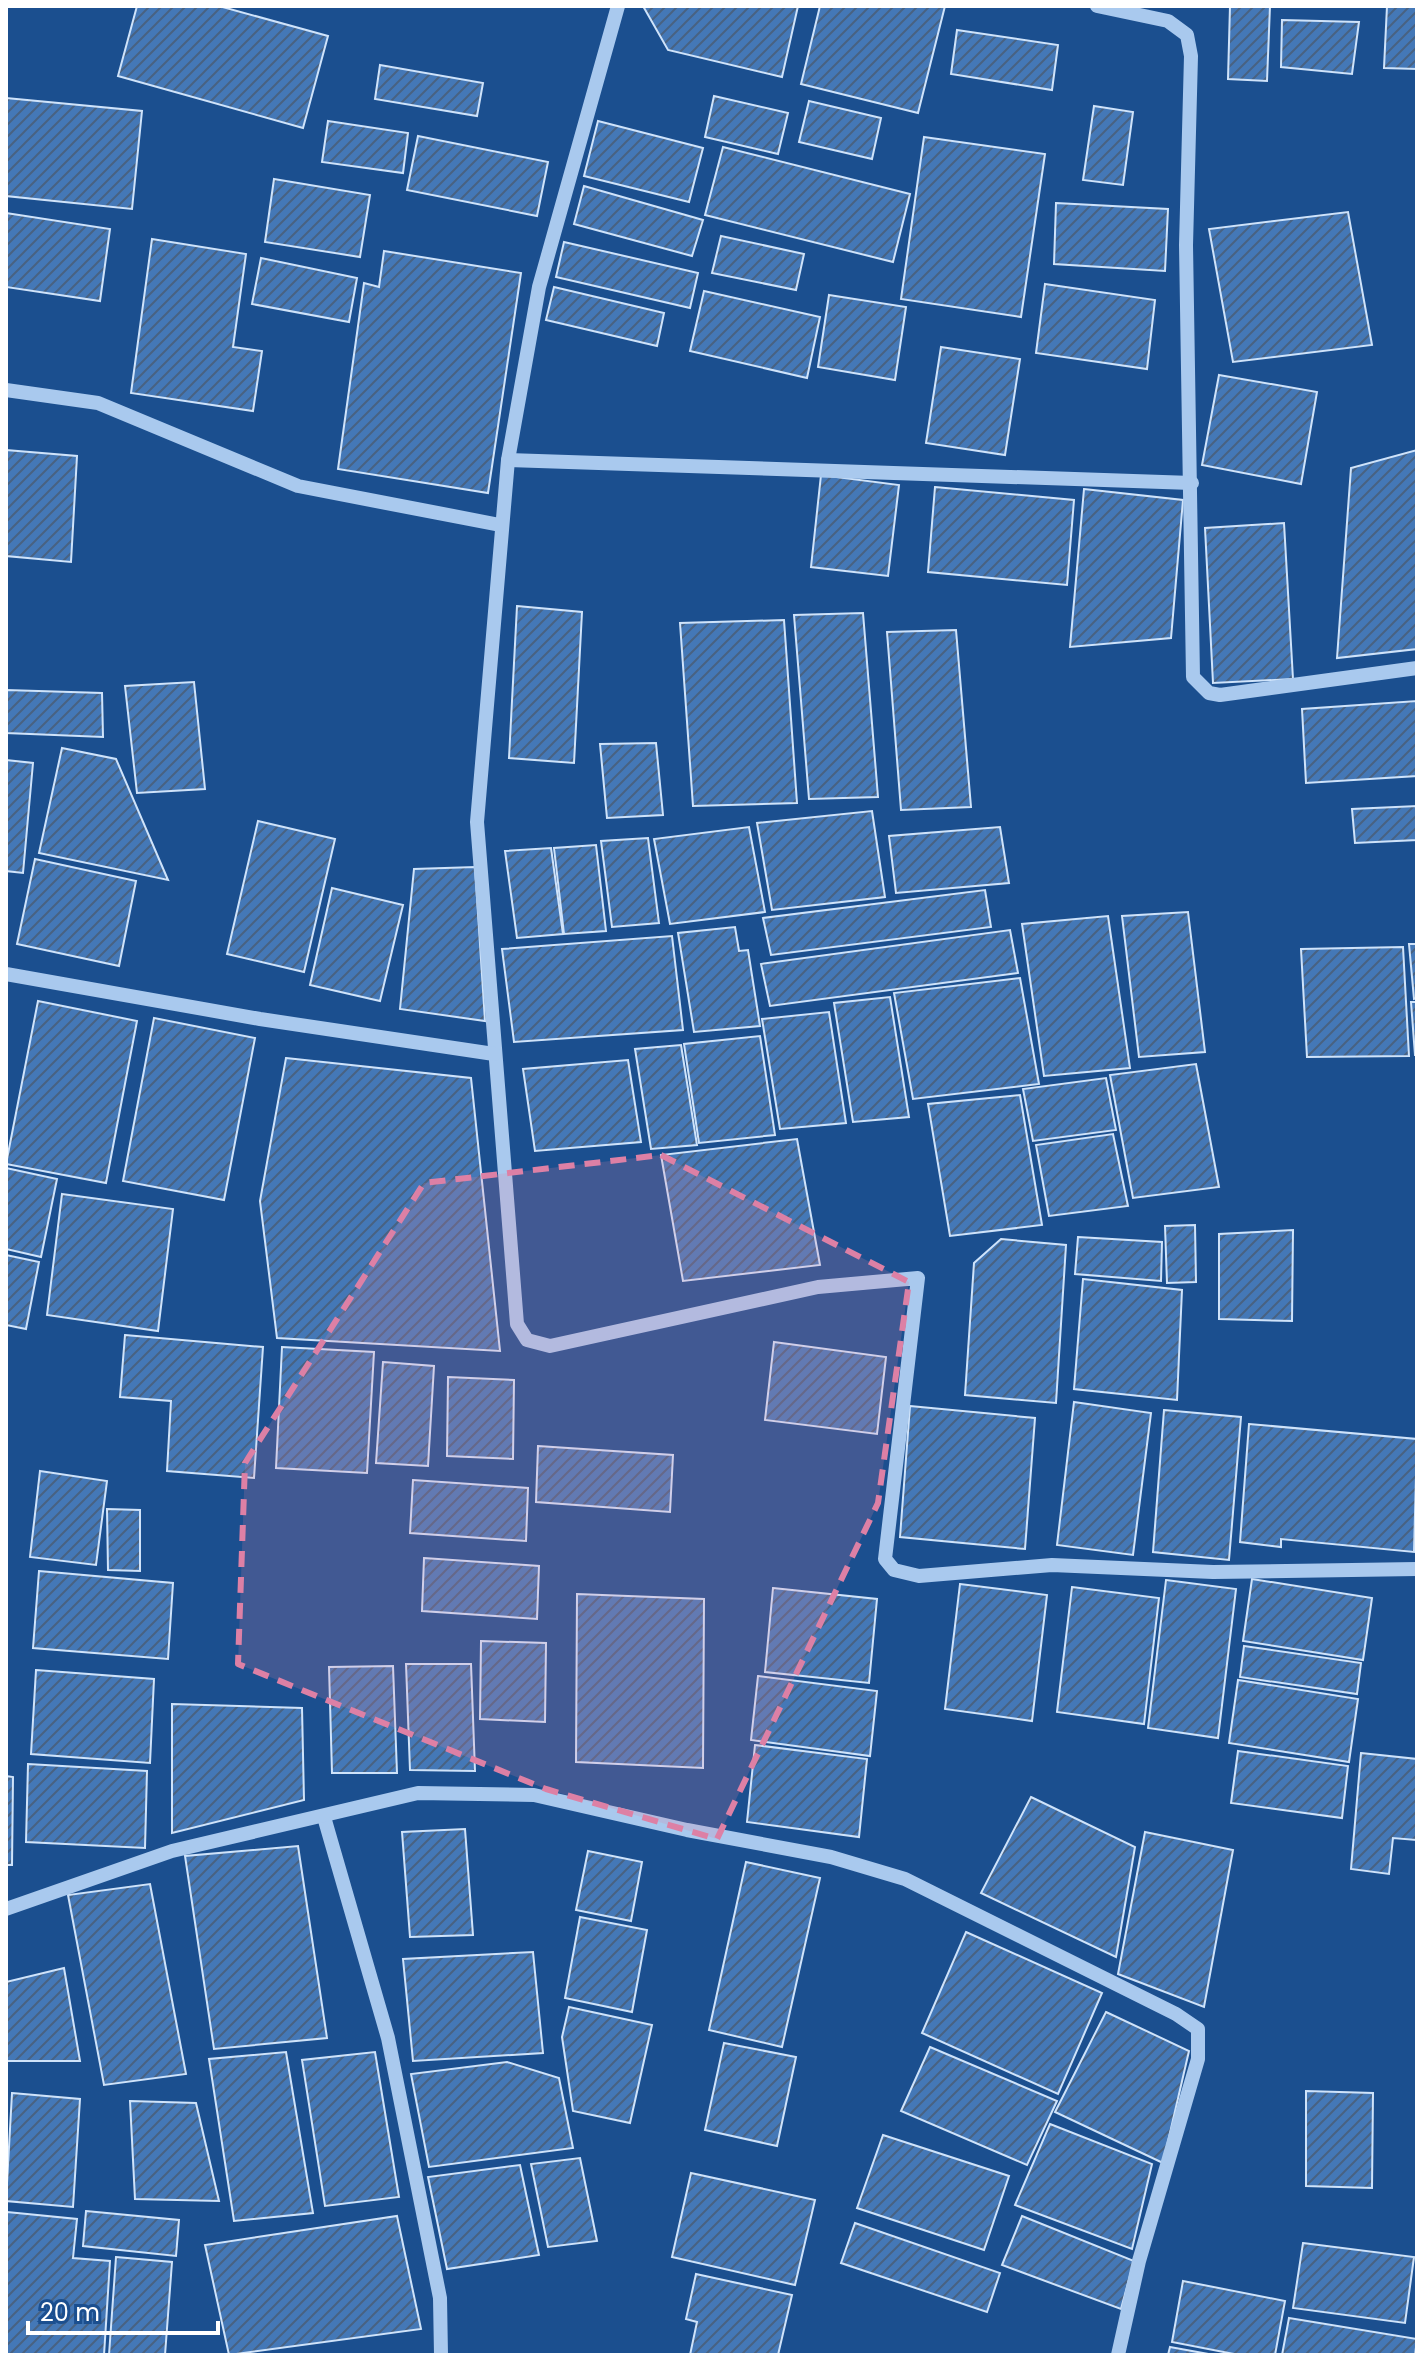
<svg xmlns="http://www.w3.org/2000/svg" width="1423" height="2361" viewBox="0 0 1423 2361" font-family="Poppins,sans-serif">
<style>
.building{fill:url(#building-hatch);stroke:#cfe3fa;stroke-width:2}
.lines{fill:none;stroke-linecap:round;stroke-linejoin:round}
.minor{stroke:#a9c9ee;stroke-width:14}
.marked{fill:#dd80a5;fill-opacity:0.2;stroke:#dd80a5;stroke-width:6;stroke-dasharray:16 10;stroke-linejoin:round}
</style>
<defs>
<pattern id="building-hatch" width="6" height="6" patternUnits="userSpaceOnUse" patternTransform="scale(2)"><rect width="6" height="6" fill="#4478b7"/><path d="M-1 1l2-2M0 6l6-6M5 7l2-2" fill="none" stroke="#486282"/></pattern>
</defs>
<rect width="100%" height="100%" fill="#1b4f8f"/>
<g class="building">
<path d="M137,6H219L328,36L303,128L118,76Z"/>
<path d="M643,6H798L782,77L668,50Z"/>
<path d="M820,6H945L918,113L801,84Z"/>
<path d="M1230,6H1270L1267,81L1228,79Z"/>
<path d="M1387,6H1417V69L1384,68Z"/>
<path d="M1282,20L1359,22L1352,74L1281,67Z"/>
<path d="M957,30L1058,45L1052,90L951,74Z"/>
<path d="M380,65L483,83L477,116L375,99Z"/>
<path d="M714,96L788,113L778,154L705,137Z"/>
<path d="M6,98L142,111L132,209L6,196Z"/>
<path d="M809,101L881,118L872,159L799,142Z"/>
<path d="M1094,106L1133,112L1123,185L1083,180Z"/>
<path d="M328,121L408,133L403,173L322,162Z"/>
<path d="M598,121L703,148L689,202L584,176Z"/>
<path d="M418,136L548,162L537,216L407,190Z"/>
<path d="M924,137L1045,154L1021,317L901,299Z"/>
<path d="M723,147L910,194L893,262L705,215Z"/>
<path d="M274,179L370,195L360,257L265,242Z"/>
<path d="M584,186L703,220L692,256L574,224Z"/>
<path d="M1056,203L1168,209L1165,271L1054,264Z"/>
<path d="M1348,212L1372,345L1233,362L1209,229Z"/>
<path d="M6,213L110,229L100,301L6,287Z"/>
<path d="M721,236L804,254L796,290L712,273Z"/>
<path d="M152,239L246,254L233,347L262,351L253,411L131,393Z"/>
<path d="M564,242L698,273L690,308L556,277Z"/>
<path d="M384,251L521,273L488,493L338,469L364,283L379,287Z"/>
<path d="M261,258L357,278L349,322L252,304Z"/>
<path d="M1045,284L1155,300L1147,369L1036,353Z"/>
<path d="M554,287L664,313L657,346L546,320Z"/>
<path d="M704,291L820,317L807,378L690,351Z"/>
<path d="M829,295L906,307L895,380L818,367Z"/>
<path d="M941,347L1020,359L1005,455L926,443Z"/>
<path d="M1219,375L1317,392L1301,484L1202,465Z"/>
<path d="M6,450L77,456L71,562L6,556Z"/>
<path d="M1417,450V649L1337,658L1351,468Z"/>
<path d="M821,475L899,485L888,576L811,567Z"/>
<path d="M935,487L1074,500L1067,585L928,572Z"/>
<path d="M1084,489L1183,500L1171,638L1070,647Z"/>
<path d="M1284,523L1293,679L1213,683L1205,528Z"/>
<path d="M517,606L582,612L574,763L509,758Z"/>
<path d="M863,613L878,797L809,799L794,615Z"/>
<path d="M784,620L797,803L693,806L680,623Z"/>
<path d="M956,630L971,807L901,810L887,632Z"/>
<path d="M194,682L205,789L137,793L125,686Z"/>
<path d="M6,690L102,693L103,737L6,733Z"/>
<path d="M1417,701V776L1306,783L1302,709Z"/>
<path d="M656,743L663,815L607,818L600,744Z"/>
<path d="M62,748L116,759L168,880L39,853Z"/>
<path d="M6,760L33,763L23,873L6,871Z"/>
<path d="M1417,806V840L1355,843L1352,809Z"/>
<path d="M872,811L885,897L772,910L757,823Z"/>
<path d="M258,821L335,839L304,972L227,954Z"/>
<path d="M749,827L765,912L670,924L654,839Z"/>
<path d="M1000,827L1009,883L896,893L889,836Z"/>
<path d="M648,838L659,923L612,927L601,841Z"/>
<path d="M596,845L606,931L564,934L554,848Z"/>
<path d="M551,848L563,934L517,938L505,851Z"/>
<path d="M35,859L136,881L119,966L17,944Z"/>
<path d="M475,867L485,1021L400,1009L414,869Z"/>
<path d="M332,888L403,905L380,1001L310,985Z"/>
<path d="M985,890L991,927L771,955L763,918Z"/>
<path d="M1188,912L1205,1052L1139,1057L1122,916Z"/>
<path d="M1108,916L1130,1068L1044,1076L1022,924Z"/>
<path d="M735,927L739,951L748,950L760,1026L694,1032L678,933Z"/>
<path d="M1010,930L1018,973L770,1006L761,964Z"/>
<path d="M672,936L683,1030L514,1042L502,949Z"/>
<path d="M1409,944H1417V998L1414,999Z"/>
<path d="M1403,947L1409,1056L1307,1057L1301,949Z"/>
<path d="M1020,978L1039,1084L913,1099L894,993Z"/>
<path d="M890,997L909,1117L853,1122L834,1003Z"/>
<path d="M38,1001L137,1021L106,1183L6,1164Z"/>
<path d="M1411,1002H1417V1055H1415Z"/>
<path d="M829,1012L846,1123L780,1129L762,1019Z"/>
<path d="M154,1018L255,1038L224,1200L123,1181Z"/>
<path d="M760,1036L775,1135L699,1143L684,1044Z"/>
<path d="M681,1045L697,1145L651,1149L635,1049Z"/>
<path d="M286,1058L471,1078L500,1351L277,1338L260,1201Z"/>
<path d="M628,1060L641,1142L535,1151L523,1069Z"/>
<path d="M1196,1064L1219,1187L1133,1198L1110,1075Z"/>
<path d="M1106,1078L1116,1130L1033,1141L1023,1089Z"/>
<path d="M1020,1095L1042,1225L950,1236L928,1104Z"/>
<path d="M1113,1134L1128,1206L1049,1216L1036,1145Z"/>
<path d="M797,1139L820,1265L683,1281L661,1155Z"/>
<path d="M6,1168L57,1179L41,1257L6,1249Z"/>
<path d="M62,1194L173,1209L158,1331L47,1315Z"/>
<path d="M1195,1225L1196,1282L1167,1283L1165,1226Z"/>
<path d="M1293,1230L1292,1321L1219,1319V1234Z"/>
<path d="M1078,1237L1162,1242L1161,1281L1075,1274Z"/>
<path d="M1001,1239L1066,1245L1056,1403L965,1395L974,1263Z"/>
<path d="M6,1255L39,1262L26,1329L6,1325Z"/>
<path d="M1083,1279L1182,1290L1177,1400L1074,1389Z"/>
<path d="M125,1335L263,1347L254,1478L167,1471L171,1401L120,1397Z"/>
<path d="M774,1342L886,1357L877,1434L765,1420Z"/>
<path d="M282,1347L374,1352L367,1473L276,1468Z"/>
<path d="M383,1362L434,1366L428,1466L376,1463Z"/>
<path d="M448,1377L514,1380L513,1459L447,1456Z"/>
<path d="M1074,1402L1151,1413L1133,1555L1057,1545Z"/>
<path d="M910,1406L1035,1418L1025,1549L900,1537Z"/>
<path d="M1164,1410L1241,1417L1229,1560L1153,1552Z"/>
<path d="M1249,1424L1417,1439L1414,1552L1281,1539V1547L1240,1542Z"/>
<path d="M538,1446L673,1455L670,1512L536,1502Z"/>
<path d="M40,1471L107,1481L96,1565L30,1557Z"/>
<path d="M413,1480L528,1488L526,1541L410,1533Z"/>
<path d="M107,1509L140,1510V1571L108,1570Z"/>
<path d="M424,1558L539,1566L537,1619L422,1611Z"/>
<path d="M39,1571L173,1583L168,1659L33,1648Z"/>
<path d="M1252,1579L1372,1598L1363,1660L1243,1641Z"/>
<path d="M1166,1580L1236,1589L1218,1738L1148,1728Z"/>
<path d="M960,1584L1047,1595L1032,1721L945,1709Z"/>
<path d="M1072,1587L1159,1598L1144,1724L1057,1712Z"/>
<path d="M773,1588L877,1599L869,1683L765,1672Z"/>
<path d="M577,1594L704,1599L703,1768L576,1762Z"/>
<path d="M481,1641L546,1643L545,1722L480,1719Z"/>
<path d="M1244,1646L1361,1663L1357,1694L1240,1677Z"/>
<path d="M406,1664H471L475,1771L410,1770Z"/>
<path d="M393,1666L397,1773H332L329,1667Z"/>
<path d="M36,1670L154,1679L150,1763L31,1754Z"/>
<path d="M758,1676L877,1691L870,1756L751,1740Z"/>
<path d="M1238,1680L1358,1699L1349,1762L1229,1743Z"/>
<path d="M172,1704L302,1708L304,1800L172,1833Z"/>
<path d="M755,1745L867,1759L859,1837L747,1822Z"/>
<path d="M1238,1751L1348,1766L1342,1818L1231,1803Z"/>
<path d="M1361,1753L1417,1759L1416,1840L1393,1838L1389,1874L1351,1869Z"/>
<path d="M28,1764L147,1771L145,1848L26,1842Z"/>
<path d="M6,1776L13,1777L12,1865H6Z"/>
<path d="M1031,1797L1135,1847L1116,1957L981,1893Z"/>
<path d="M465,1829L473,1935L410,1937L402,1832Z"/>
<path d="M1145,1832L1233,1850L1204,2007L1118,1974Z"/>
<path d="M298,1846L327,2038L214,2049L185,1856Z"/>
<path d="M588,1851L642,1862L631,1921L576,1910Z"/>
<path d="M746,1862L820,1878L782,2047L709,2030Z"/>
<path d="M150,1884L186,2074L104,2085L68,1895Z"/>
<path d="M580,1917L647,1930L632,2012L565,1998Z"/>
<path d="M966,1932L1102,1993L1058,2094L922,2033Z"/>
<path d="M533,1952L543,2053L413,2061L403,1959Z"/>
<path d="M64,1968L80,2061H6V1982Z"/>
<path d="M569,2007L652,2025L630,2123L573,2111L562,2037Z"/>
<path d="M1106,2012L1189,2051L1163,2163L1055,2112Z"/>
<path d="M724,2043L796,2057L777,2146L705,2130Z"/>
<path d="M930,2047L1057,2101L1027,2165L901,2111Z"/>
<path d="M286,2052L313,2213L234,2221L209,2059Z"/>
<path d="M375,2052L399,2197L325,2206L302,2060Z"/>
<path d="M507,2062L559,2078L573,2148L429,2167L411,2074Z"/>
<path d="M1306,2091L1373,2093L1372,2188L1306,2186Z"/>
<path d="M12,2093L80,2099L73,2207L6,2201Z"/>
<path d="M130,2101L196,2103L219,2201L135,2199Z"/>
<path d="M1050,2124L1152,2164L1132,2249L1015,2205Z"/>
<path d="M883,2135L1009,2176L984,2250L857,2208Z"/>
<path d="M580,2158L597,2241L548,2247L531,2164Z"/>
<path d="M520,2165L539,2255L447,2269L428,2177Z"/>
<path d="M691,2173L815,2200L795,2285L672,2257Z"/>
<path d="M86,2211L179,2220L176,2256L83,2246Z"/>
<path d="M7,2212L77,2219L73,2258L110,2261L104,2355H6Z"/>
<path d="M397,2216L421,2329L229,2355L205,2245Z"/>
<path d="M1022,2216L1134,2261L1121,2309L1002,2265Z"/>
<path d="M855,2223L1000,2273L987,2312L841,2263Z"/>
<path d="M1303,2243L1414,2257L1405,2323L1293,2308Z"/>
<path d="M116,2257L172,2262L165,2355H109Z"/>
<path d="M696,2274L792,2295L778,2355H690L697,2322L686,2319Z"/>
<path d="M1183,2281L1285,2301L1275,2355H1239L1172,2342Z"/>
<path d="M1289,2318L1417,2339L1415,2355H1282Z"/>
<path d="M1170,2347L1214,2355H1168Z"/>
</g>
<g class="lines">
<g class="minor">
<path d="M618,6L539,287L508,460L477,822L517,1324L527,1340L550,1346L818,1287L918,1278L885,1559L894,1570L919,1576L1052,1565L1213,1572L1417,1569"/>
<path d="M1097,6L1168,21L1187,35L1191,56L1186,245L1193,677L1209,693L1220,695L1417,668"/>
<path d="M6,390L98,403L298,486L500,525"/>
<path d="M508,460L1192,483"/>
<path d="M6,974L260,1019L494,1054"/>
<path d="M324,1817L388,2038L440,2298L441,2355"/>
<path d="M6,1909L172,1851L418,1793L534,1795L687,1830L831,1857L905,1879L1176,2014L1198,2029V2059L1139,2261L1118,2355"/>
</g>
</g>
<path class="marked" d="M661,1155L909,1282L878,1503L717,1839L546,1789L238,1664L245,1463L424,1183Z"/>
<rect width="1423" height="2361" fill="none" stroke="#ffffff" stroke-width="16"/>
<path d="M28 2321v12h190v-12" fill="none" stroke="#ffffff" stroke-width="4"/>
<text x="40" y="2321" font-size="24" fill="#ffffff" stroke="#1b4f8f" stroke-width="6" paint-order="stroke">20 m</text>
</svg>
